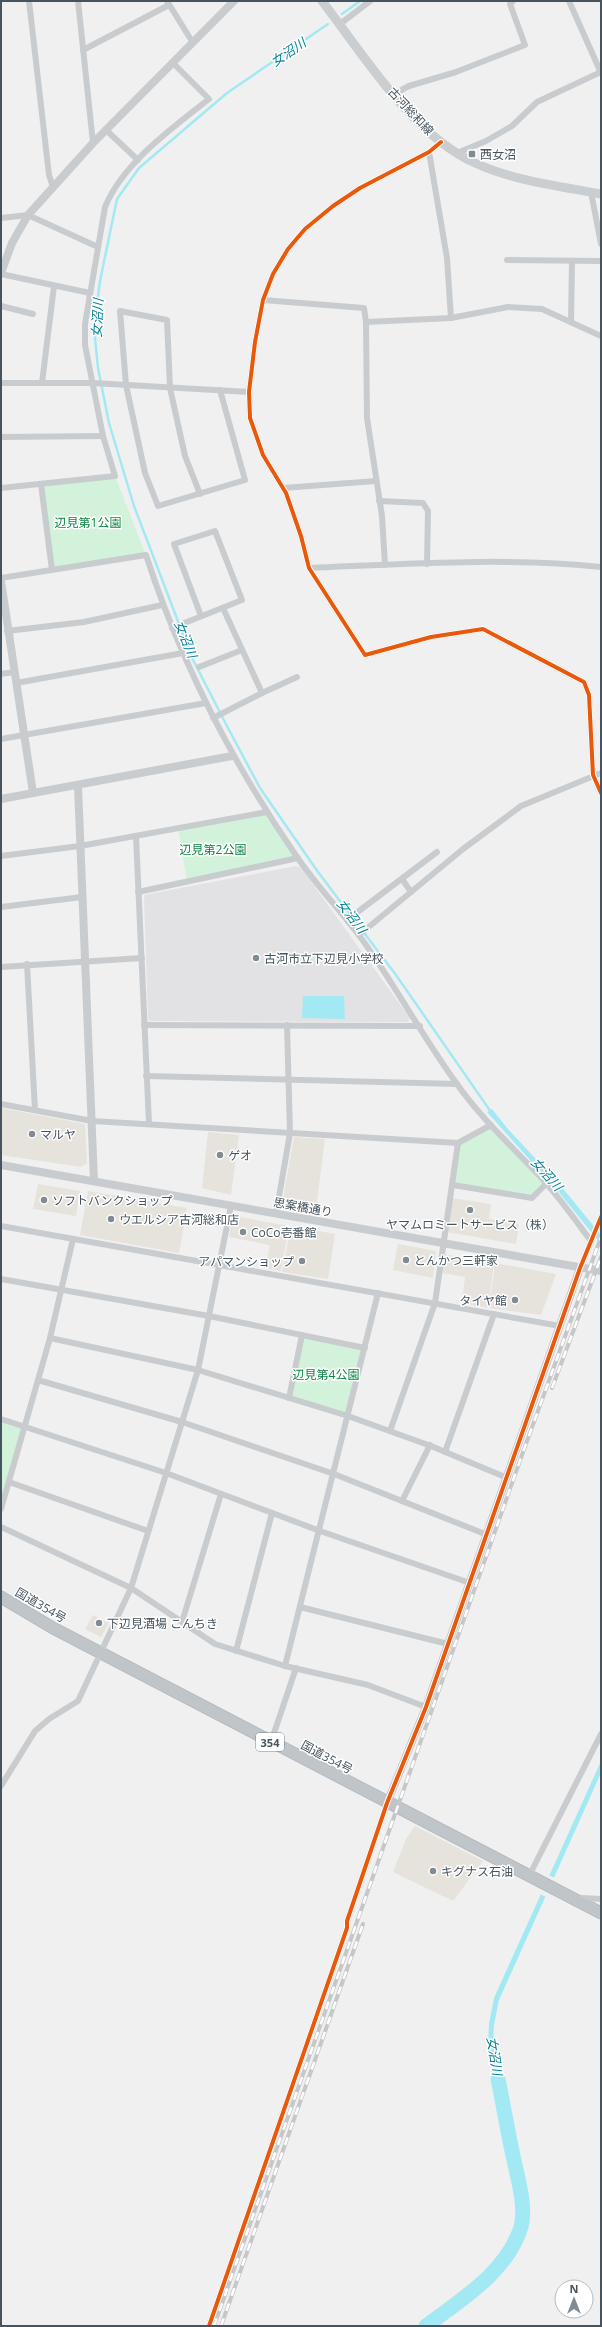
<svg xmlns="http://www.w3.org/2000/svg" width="602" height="2327" viewBox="0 0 602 2327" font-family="'Open Sans','Noto Sans JP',sans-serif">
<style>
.commercial{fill:#e6e3dd}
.education{fill:#e2e1e3}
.green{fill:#d2f2dc}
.water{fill:#a3e9f4}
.pier{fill:#f1f0f0}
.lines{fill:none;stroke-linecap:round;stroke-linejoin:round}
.stream{stroke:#a3e9f4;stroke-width:2.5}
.river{stroke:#a3e9f4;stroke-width:15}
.trunk-casing{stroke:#b4bbc1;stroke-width:13}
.minor{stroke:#c9cccf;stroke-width:6}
.tertiary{stroke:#c9cccf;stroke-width:8}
.secondary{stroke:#caced1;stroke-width:9}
.trunk{stroke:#c0c5ca;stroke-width:11}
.rail-casing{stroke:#c5c7c9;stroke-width:4}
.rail{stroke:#fff;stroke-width:2.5;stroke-dasharray:8;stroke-linecap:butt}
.cycleway-casing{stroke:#fff;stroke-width:6}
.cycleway{stroke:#e8590c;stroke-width:4}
.poi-dot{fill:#818b92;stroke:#fff;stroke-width:1.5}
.labels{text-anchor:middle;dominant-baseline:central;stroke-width:3;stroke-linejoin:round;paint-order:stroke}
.shield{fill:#fff;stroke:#7d878f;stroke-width:1}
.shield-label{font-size:11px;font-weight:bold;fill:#45545f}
.street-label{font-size:12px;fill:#45545f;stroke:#fff}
.poi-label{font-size:12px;fill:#45545f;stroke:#fff;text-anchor:start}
.park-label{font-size:12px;fill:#0c8440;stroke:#fff}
.water-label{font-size:13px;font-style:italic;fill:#038196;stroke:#fff}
</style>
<rect width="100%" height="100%" fill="#f1f0f0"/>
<g class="commercial">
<path d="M1,1108L85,1124L87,1163L81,1167L1,1155Z"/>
<path d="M208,1132L239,1135L231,1195L202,1188Z"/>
<path d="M294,1137L325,1139L316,1210L282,1204Z"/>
<path d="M38,1184L80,1191L76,1216L33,1209Z"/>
<path d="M88,1191L187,1208L179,1253L80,1235Z"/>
<path d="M452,1198L491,1204L489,1219L519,1224L516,1244L447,1232Z"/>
<path d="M239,1217L289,1226L281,1271L265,1268L270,1245L229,1237L232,1221Z"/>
<path d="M291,1226L335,1234L328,1279L282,1272Z"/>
<path d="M398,1244L436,1251L433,1278L393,1270Z"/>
<path d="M444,1254L467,1258L466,1269L468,1258L494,1263L488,1308L462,1303L465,1277L442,1273Z"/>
<path d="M495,1263L556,1274L541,1315L489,1308Z"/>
<path d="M93,1615L109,1623L101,1637L85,1629Z"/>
<path d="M415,1826L483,1861L453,1901L393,1872L406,1839Z"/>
</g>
<path class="education" d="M296,866L301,868L410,1018L408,1022L150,1021L148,1019L144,895Z"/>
<g class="green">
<path d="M115,476L146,555L52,570L41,484Z"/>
<path d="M267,812L298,858L187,882L178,828Z"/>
<path d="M491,1125L546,1184L532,1198L453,1185L458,1143Z"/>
<path d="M302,1335L365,1348L348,1416L289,1398Z"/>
<path d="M1,1419L24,1427L1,1503Z"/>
</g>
<g class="water">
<path d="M303,996H344L345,1019L302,1018Z"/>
<path d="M492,1109L508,1129L561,1186L601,1235V1244L557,1190L487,1112Z"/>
<path d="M601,1761V1773L499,2000L494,2025L493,2043L505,2098L499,2099L488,2044L489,2024L494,1998Z"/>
</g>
<path class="pier" d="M546,1874L555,1878L546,1897L538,1893Z"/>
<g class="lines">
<g class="stream">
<path d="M342,14L360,1"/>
<path d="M328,24L227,93L139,168L117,199L100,281L94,328L98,368L109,423L134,506L192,658L228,728L260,788L318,872L396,975L491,1112"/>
</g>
<path class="river" d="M426,2326C462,2299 507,2272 521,2227C527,2206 516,2172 512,2151C507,2128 503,2103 498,2079"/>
<defs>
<path id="trunk" d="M1,1597L53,1628L601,1913"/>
</defs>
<use href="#trunk" class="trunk-casing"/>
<g class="minor">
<path d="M29,1L49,175L53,187"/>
<path d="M78,1L93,143"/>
<path d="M167,1L193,43"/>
<path d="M569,1L601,73"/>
<path d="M340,24L370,1"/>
<path d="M83,50L169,5"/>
<path d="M394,94L409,86L456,72L525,45L510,4L513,1"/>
<path d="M106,130L138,160"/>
<path d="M441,142L429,152L360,188L333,206L305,229L288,249L273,274L263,300L255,342L249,392L250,418L263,455L286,493L301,536L309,568L365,655L431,637L483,629L584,682L589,695L593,775L601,793"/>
<path d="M429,152L447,258L451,318"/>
<path d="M457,153L486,141L512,126L537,102L601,72"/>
<path d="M591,192L601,244"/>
<path d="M1,218L28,215L98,247"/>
<path d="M507,260L601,261"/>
<path d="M1,274L90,293"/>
<path d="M263,300L364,308L366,322L367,418L382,516L385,565"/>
<path d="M1,306L33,314"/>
<path d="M366,322L451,318L508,307L542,309L601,336"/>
<path d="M571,322L572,261"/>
<path d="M1,383H93L249,392"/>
<path d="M42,383L54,286"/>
<path d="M1,437L103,436"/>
<path d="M41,484L52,570"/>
<path d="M1,488L115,476L103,436L85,345V324L105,207C123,163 172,128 209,99L173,63"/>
<path d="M283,488L376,481"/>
<path d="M200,494L185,456L170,388L167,320L120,311L126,385L145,473L158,506L245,480L220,390"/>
<path d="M379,501L423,503L428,511L427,564"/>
<path d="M309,568C406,564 505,557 601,567"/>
<path d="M1,578L146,555C181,663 233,764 297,857C318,888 345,915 366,945C398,990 424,1039 457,1084C482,1120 516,1150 545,1182C562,1201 576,1221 591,1241"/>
<path d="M223,608L262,693L297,677"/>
<path d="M172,628C195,619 219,609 242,600L215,531L174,544L201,616"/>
<path d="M7,631L84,622L162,605"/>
<path d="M199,667L242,650"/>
<path d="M1,674L14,672"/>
<path d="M16,683L183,653"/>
<path d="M213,718L262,693"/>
<path d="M1,739L206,703"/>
<path d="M136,836L149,1124"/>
<path d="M1,856L80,846L267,812"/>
<path d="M402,879L411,892"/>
<path d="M138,892L298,858"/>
<path d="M1,907L82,897"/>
<path d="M347,920L437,852"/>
<path d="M359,935L463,849L521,806L601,773"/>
<path d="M27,964L35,1110"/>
<path d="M1,967L142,958"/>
<path d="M144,1025L420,1026"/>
<path d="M146,1076L457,1084"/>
<path d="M1,1104L92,1121L458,1143L491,1125"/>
<path d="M453,1185L532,1198L546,1184"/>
<path d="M276,1214L290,1133L287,1025"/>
<path d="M1,1226L560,1326"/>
<path d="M580,1268L601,1217"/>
<path d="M1,1279L209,1316L365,1348"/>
<path d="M50,1338L198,1370L348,1416L431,1446L505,1477"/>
<path d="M38,1380L182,1422L334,1474L485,1534"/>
<path d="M289,1398L302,1335"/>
<path d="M1,1419L166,1473L320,1531L470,1583"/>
<path d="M390,1431L435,1303L458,1143"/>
<path d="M445,1452L494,1314"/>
<path d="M9,1482L148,1531"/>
<path d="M402,1501L430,1445"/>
<path d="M1,1509L50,1338L73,1239"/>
<path d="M1,1527L131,1588L215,1644L285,1666L368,1685L426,1707"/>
<path d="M300,1607L448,1644"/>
<path d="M182,1622L221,1494"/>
<path d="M236,1651L272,1513"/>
<path d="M285,1666L378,1293"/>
<path d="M271,1742L296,1668"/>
<path d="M1,1786L35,1731L49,1719L78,1701L131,1588L198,1370L231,1206"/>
<path d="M529,1876L601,1734"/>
<path d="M578,1901L582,1898L601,1899"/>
<path d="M209,2326L347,1928V1921L387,1803"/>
</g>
<g class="tertiary">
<path d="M1,273L12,243L28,215L93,143L234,1"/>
<path d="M1,581L33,793"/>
<path d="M78,786L94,1181"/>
<path d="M1,799L232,756"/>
<path d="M1,1165L601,1271"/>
<path d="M387,1803L426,1707L580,1268"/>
</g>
<path class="secondary" d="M322,1C364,55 411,134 475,163C514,181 559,186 601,194"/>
<use href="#trunk" class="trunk"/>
<defs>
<g id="rail">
<path d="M552,1388L601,1257"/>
<path d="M214,2326L522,1455L601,1237"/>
<path d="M221,2326L363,1924"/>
</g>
</defs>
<use href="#rail" class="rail-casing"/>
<use href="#rail" class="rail"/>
<defs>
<g id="cycleway">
<path d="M441,142L429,152L360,188L333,206L305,229L288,249L273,274L263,300L255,342L249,392L250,418L263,455L286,493L301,536L309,568L365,655L431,637L483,629L584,682L589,695L593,775L601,793"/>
<path d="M209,2326L347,1928V1921L387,1803L426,1707L580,1268L601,1217"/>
</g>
</defs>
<use href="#cycleway" class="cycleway-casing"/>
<use href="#cycleway" class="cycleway"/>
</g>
<g class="poi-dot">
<rect x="468" y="150" width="8" height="8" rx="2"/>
<circle cx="256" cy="958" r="4"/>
<circle cx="32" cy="1134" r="4"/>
<circle cx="220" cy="1155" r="4"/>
<circle cx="44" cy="1200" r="4"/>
<circle cx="470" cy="1210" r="4"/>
<circle cx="111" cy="1219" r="4"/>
<circle cx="243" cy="1232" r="4"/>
<circle cx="406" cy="1260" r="4"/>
<circle cx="302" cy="1261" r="4"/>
<circle cx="515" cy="1300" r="4"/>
<circle cx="99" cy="1623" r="4"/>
<circle cx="433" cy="1871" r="4"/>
</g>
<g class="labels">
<rect class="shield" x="256" y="1733" width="28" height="18" rx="3"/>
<g class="shield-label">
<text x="270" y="1742">354</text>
</g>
<g class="street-label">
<text transform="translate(411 111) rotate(47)">古河総和線</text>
<text transform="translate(303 1207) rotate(10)">思案橋通り</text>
<text transform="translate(41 1605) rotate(30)">国道354号</text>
<text transform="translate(327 1757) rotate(28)">国道354号</text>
</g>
<g class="poi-label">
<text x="480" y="154">西女沼</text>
<text x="264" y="958">古河市立下辺見小学校</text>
<text x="40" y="1134">マルヤ</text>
<text x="228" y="1155">ゲオ</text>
<text x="52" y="1200">ソフトバンクショップ</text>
<text x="119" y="1219">ウエルシア古河総和店</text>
<text x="470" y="1224" text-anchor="middle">ヤマムロミートサービス（株）</text>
<text x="251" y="1232">CoCo壱番館</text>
<text x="414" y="1260">とんかつ三軒家</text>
<text x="294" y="1261" text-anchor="end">アパマンショップ</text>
<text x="507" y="1300" text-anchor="end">タイヤ館</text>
<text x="107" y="1623">下辺見酒場 こんちき</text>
<text x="441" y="1871">キグナス石油</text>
</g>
<g class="park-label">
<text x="88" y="522">辺見第1公園</text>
<text x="213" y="849">辺見第2公園</text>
<text x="326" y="1374">辺見第4公園</text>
</g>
<g class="water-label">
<text transform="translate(288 52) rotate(-34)">女沼川</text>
<text transform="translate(97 318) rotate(-87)">女沼川</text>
<text transform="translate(186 639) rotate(68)">女沼川</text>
<text transform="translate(352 916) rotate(53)">女沼川</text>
<text transform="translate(547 1174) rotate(48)">女沼川</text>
<text transform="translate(495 2056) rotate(81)">女沼川</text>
</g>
</g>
<rect width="602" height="2327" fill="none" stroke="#45545f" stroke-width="4"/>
<g transform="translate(574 2299)"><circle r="19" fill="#ffffff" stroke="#b5bbbf"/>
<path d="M0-3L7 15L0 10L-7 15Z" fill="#818b92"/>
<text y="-6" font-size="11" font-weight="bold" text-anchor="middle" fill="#45545f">N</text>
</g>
</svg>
